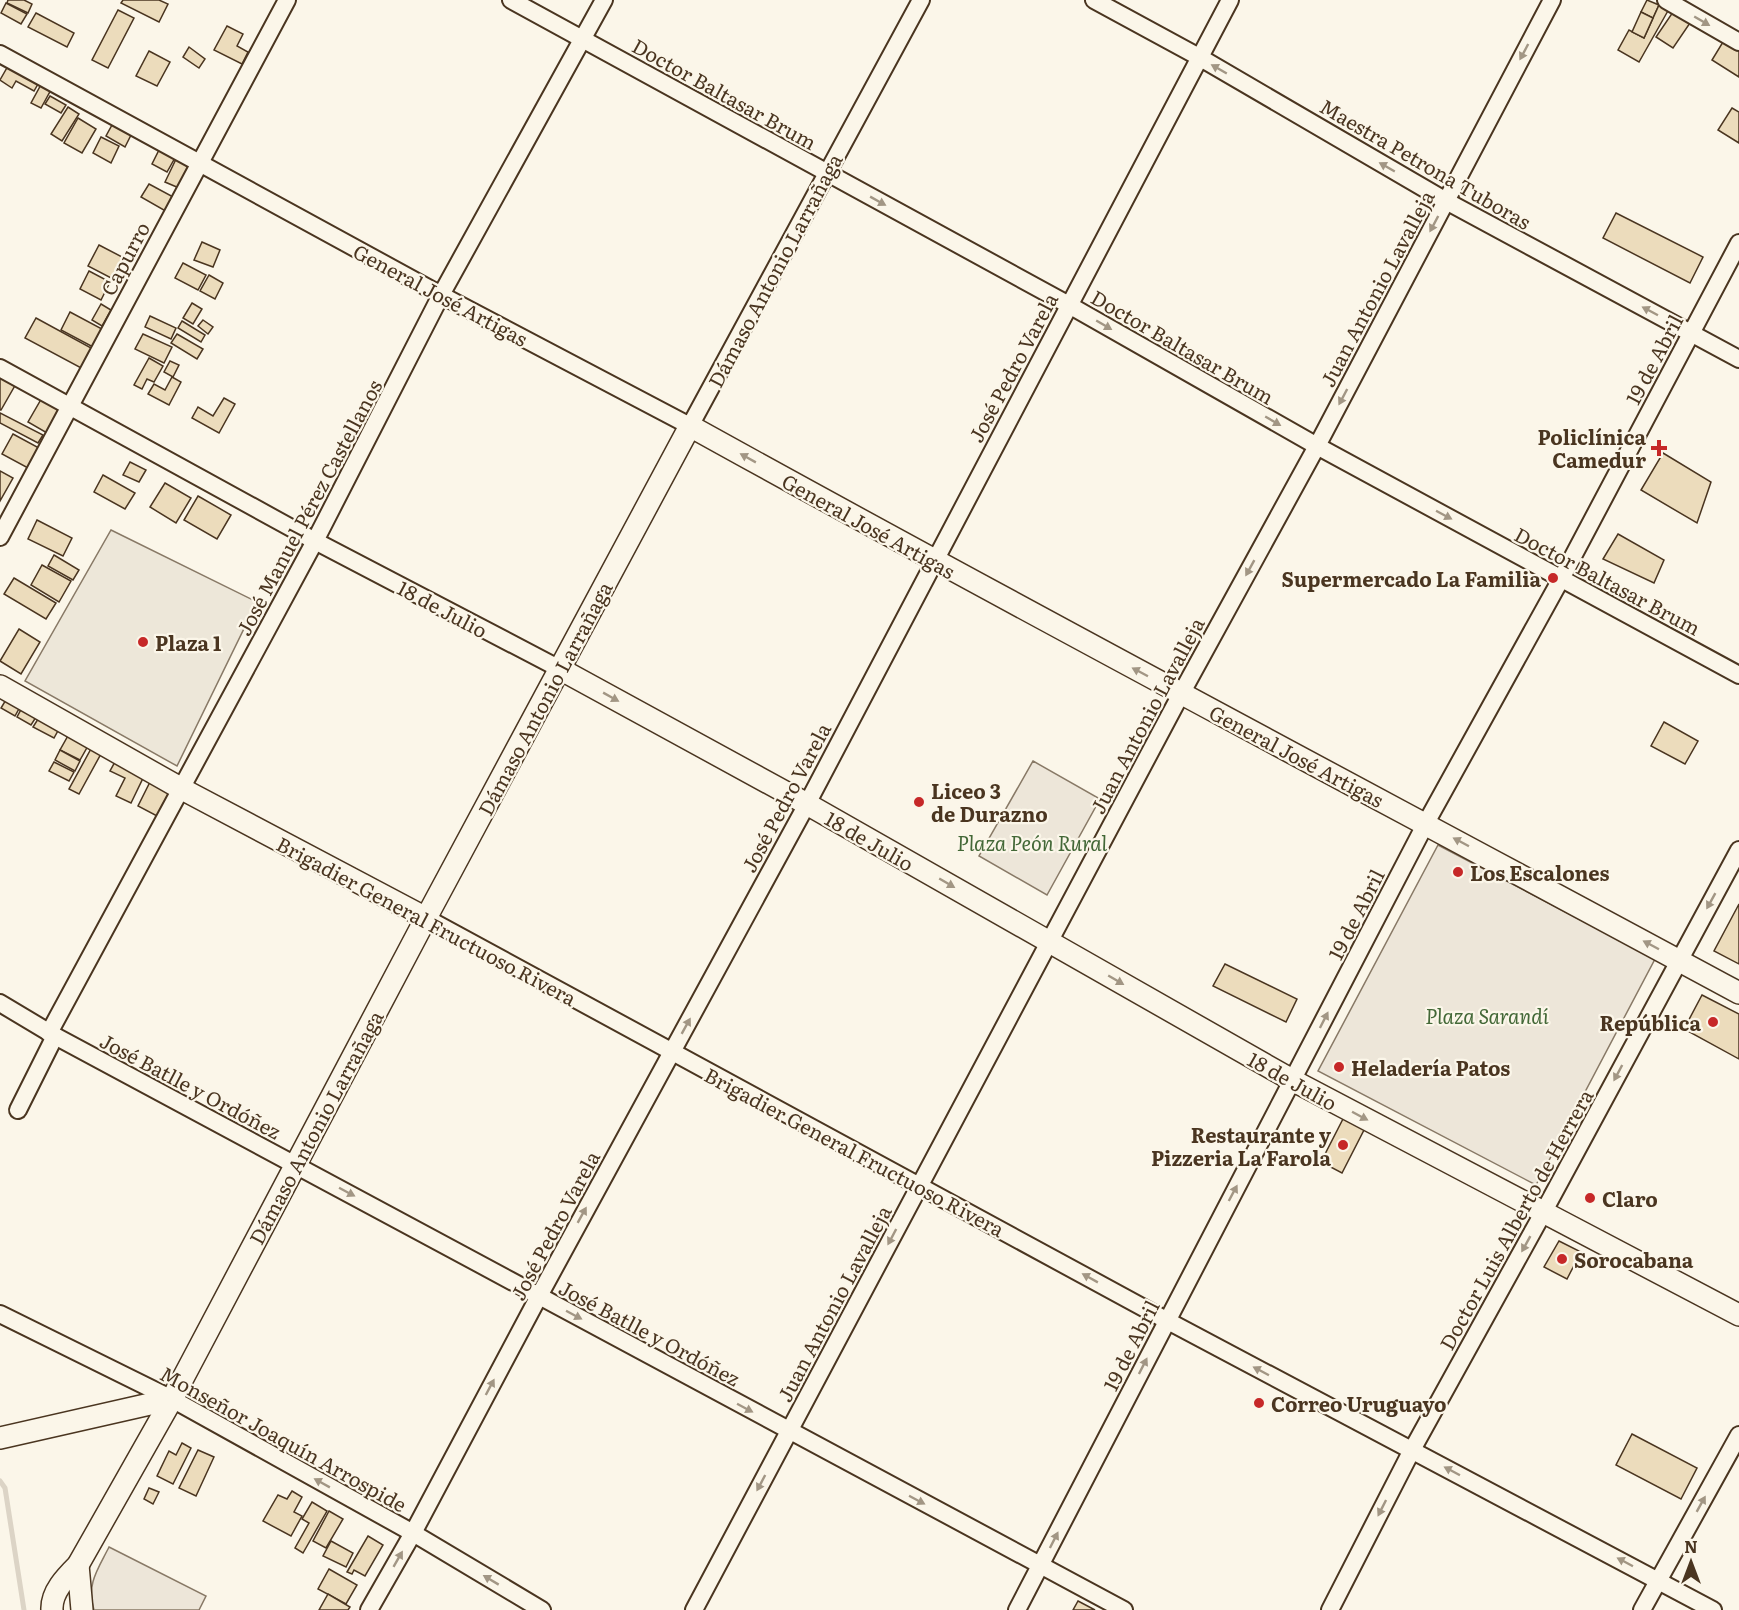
<svg xmlns="http://www.w3.org/2000/svg" width="1739" height="1610" viewBox="0 0 1739 1610" font-family="Literata,serif">
<style>
.green{fill:#ede6d9;stroke:#887966;stroke-width:1.5}
.parking{fill:#ede7d9;stroke:#887966;stroke-width:1.5}
.lines{fill:none;stroke-linecap:round;stroke-linejoin:round}
.stream{stroke:#dcd4c6;stroke-width:5}
.building{fill:#ecdcbc;stroke:#4a3520;stroke-width:1.5}
.minor-casing{stroke:#4a3520;stroke-width:20}
.tertiary-casing{stroke:#4a3520;stroke-width:24}
.minor{stroke:#fbf6e9;stroke-width:16}
.tertiary{stroke:#fbf6e9;stroke-width:21}
.oneway{fill:#a29684}
.poi-dot{fill:#c62828;stroke:#fbf6e9;stroke-width:2}
.labels{text-anchor:middle;dominant-baseline:central;stroke-width:4.5;stroke-linejoin:round;paint-order:stroke}
.street-label{font-size:20px;fill:#4a3520;stroke:#fbf6e9}
.poi-label{font-size:20px;font-weight:bold;fill:#4a3520;stroke:#fbf6e9;text-anchor:start}
.park-label{font-size:20px;font-style:italic;fill:#436837;stroke:#fbf6e9}
</style>
<rect width="100%" height="100%" fill="#fbf6e9"/>
<g class="green">
<path d="M1033,761L1100,799L1047,895L979,856Z"/>
<path d="M1438,845L1655,959L1536,1185L1318,1071Z"/>
<path d="M109,1547L206,1596L199,1610H94C86,1584 98,1569 109,1547Z"/>
</g>
<path class="parking" d="M111,530L257,602L177,766L25,681Z"/>
<g class="lines">
<path class="stream" d="M0,1481L5,1488L24,1610"/>
</g>
<g class="building">
<path d="M8,0H24L32,4L28,13L7,3Z"/>
<path d="M123,0H159L168,4L159,22L121,3Z"/>
<path d="M1647,0L1659,5L1653,18L1641,12Z"/>
<path d="M6,3L27,14L21,24L1,13Z"/>
<path d="M1659,5L1669,9L1639,62L1618,50L1629,30L1644,38Z"/>
<path d="M118,10L134,18L108,68L92,60Z"/>
<path d="M1641,12L1653,18L1644,38L1632,32Z"/>
<path d="M1673,12L1690,23L1673,48L1656,37Z"/>
<path d="M36,13L74,33L67,47L28,27Z"/>
<path d="M227,26L243,34L237,46L248,52L242,64L214,50Z"/>
<path d="M1726,37L1739,44V77L1712,60Z"/>
<path d="M189,47L205,59L199,68L183,57Z"/>
<path d="M149,51L170,62L157,86L136,76Z"/>
<path d="M8,66L38,84L34,91L16,81L12,88L0,80Z"/>
<path d="M43,81L53,86L41,108L31,103Z"/>
<path d="M50,96L66,105L61,113L45,104Z"/>
<path d="M68,107L79,114L62,141L51,134Z"/>
<path d="M1732,108L1739,112V143L1718,130Z"/>
<path d="M78,118L96,129L82,153L64,143Z"/>
<path d="M112,125L131,135L125,147L106,136Z"/>
<path d="M101,137L119,146L111,163L93,153Z"/>
<path d="M160,148L176,156L167,172L152,164Z"/>
<path d="M178,155L192,162L179,188L165,182Z"/>
<path d="M149,184L177,199L169,213L141,197Z"/>
<path d="M1616,213L1703,257L1690,283L1603,238Z"/>
<path d="M202,242L220,250L213,267L194,260Z"/>
<path d="M99,245L124,258L113,279L88,266Z"/>
<path d="M183,263L206,275L198,290L175,278Z"/>
<path d="M89,271L110,282L101,300L80,289Z"/>
<path d="M209,275L223,283L215,299L200,291Z"/>
<path d="M192,303L202,309L193,324L183,318Z"/>
<path d="M101,304L111,310L102,326L92,320Z"/>
<path d="M70,312L102,329L93,347L61,330Z"/>
<path d="M150,316L176,328L171,339L145,327Z"/>
<path d="M36,318L93,349L83,369L25,338Z"/>
<path d="M203,320L213,327L208,334L198,326Z"/>
<path d="M182,321L205,335L201,342L178,328Z"/>
<path d="M143,334L172,347L164,363L135,349Z"/>
<path d="M177,334L203,349L197,359L171,343Z"/>
<path d="M149,358L163,366L154,382L147,379L142,389L134,385Z"/>
<path d="M170,361L179,365L173,377L164,372Z"/>
<path d="M0,372L17,382L1,410H0Z"/>
<path d="M172,377L181,382L169,405L148,394L154,384L165,390Z"/>
<path d="M43,396L62,406L47,433L28,422Z"/>
<path d="M224,398L235,404L219,433L192,418L198,407L213,416Z"/>
<path d="M0,413L43,435L38,443L0,423Z"/>
<path d="M13,434L39,448L28,468L2,454Z"/>
<path d="M1663,453L1711,482L1697,523L1641,490Z"/>
<path d="M130,462L146,470L139,482L123,475Z"/>
<path d="M0,471L13,478L0,501Z"/>
<path d="M103,475L135,493L125,509L94,492Z"/>
<path d="M165,483L191,498L176,523L150,507Z"/>
<path d="M198,496L231,515L217,539L184,520Z"/>
<path d="M37,520L72,538L63,556L28,539Z"/>
<path d="M1618,534L1664,560L1654,583L1603,559Z"/>
<path d="M54,555L79,570L73,580L48,566Z"/>
<path d="M42,565L71,581L59,602L31,585Z"/>
<path d="M14,578L56,603L46,619L4,594Z"/>
<path d="M19,629L40,642L21,674L0,661Z"/>
<path d="M7,698L21,705L15,716L1,708Z"/>
<path d="M23,706L38,714L31,725L17,717Z"/>
<path d="M40,716L60,727L54,738L33,727Z"/>
<path d="M1664,722L1698,741L1685,764L1651,746Z"/>
<path d="M69,734L89,744L80,760L60,750Z"/>
<path d="M92,747L102,752L79,794L69,789Z"/>
<path d="M60,750L80,761L75,771L55,760Z"/>
<path d="M116,760L145,774L131,803L116,796L125,778L110,771Z"/>
<path d="M54,762L74,772L69,781L49,771Z"/>
<path d="M152,778L171,788L157,816L138,806Z"/>
<path d="M1739,904V964L1714,951Z"/>
<path d="M1225,964L1297,999L1286,1022L1213,986Z"/>
<path d="M1702,995L1739,1014V1059L1684,1029Z"/>
<path d="M1344,1117L1365,1128L1342,1173L1321,1162Z"/>
<path d="M1559,1241L1581,1252L1567,1279L1544,1267Z"/>
<path d="M1632,1434L1697,1468L1681,1499L1616,1465Z"/>
<path d="M182,1443L191,1448L173,1484L157,1476L169,1451L176,1455Z"/>
<path d="M198,1450L214,1457L196,1496L179,1488Z"/>
<path d="M149,1488L159,1492L153,1504L144,1499Z"/>
<path d="M292,1491L302,1497L294,1512L302,1516L291,1536L263,1521L278,1495L287,1499Z"/>
<path d="M312,1502L327,1511L303,1553L295,1548L309,1523L302,1519Z"/>
<path d="M329,1511L343,1519L326,1548L313,1541Z"/>
<path d="M368,1536L383,1545L365,1576L354,1570L352,1574L347,1572Z"/>
<path d="M331,1541L353,1553L346,1567L323,1556Z"/>
<path d="M329,1569L357,1585L346,1604L318,1589Z"/>
<path d="M328,1594L350,1607L348,1610H319Z"/>
<path d="M1078,1601L1095,1610H1073Z"/>
</g>
<g class="lines">
<defs>
<g id="minor">
<path d="M511,0L1069,305L1317,446L1739,675"/>
<path d="M1094,0L1199,57L1446,201L1739,359"/>
<path d="M1666,0L1739,42"/>
<path d="M0,54L441,295L690,426L921,0"/>
<path d="M0,368L315,541L560,669"/>
<path d="M0,537L287,0"/>
<path d="M426,918L1166,1320L1713,1610"/>
<path d="M0,1003L55,1036L1124,1610"/>
<path d="M49,1033L315,541L441,295L604,0"/>
<path d="M18,1110L55,1036"/>
<path d="M0,1314L172,1399L413,1533L542,1610"/>
<path d="M369,1610L413,1533L539,1296L807,804L1230,0"/>
<path d="M694,1610L1181,694L1317,446L1552,0"/>
<path d="M1017,1610L1426,823L1561,579L1739,243"/>
<path d="M1330,1610L1412,1450L1543,1213L1739,850"/>
<path d="M1642,1610L1739,1435"/>
</g>
<g id="tertiary">
<path d="M560,669L807,804L1292,1080L1739,1315"/>
<path d="M0,686L182,789L426,918"/>
<path d="M0,1438L172,1399"/>
<path d="M78,1565L82,1610"/>
<path d="M52,1610C51,1592 66,1577 78,1565L172,1399L426,918L690,426C1038,619 1389,804 1739,993"/>
</g>
</defs>
<use href="#minor" class="minor-casing"/>
<use href="#tertiary" class="tertiary-casing"/>
<use href="#minor" class="minor"/>
<use href="#tertiary" class="tertiary"/>
</g>
<defs><path id="oneway-solid" d="M-6-.8H1V-3.2L6.5 0L1 3.2V.8H-6Z" transform="scale(1.5)"/></defs>
<g class="oneway">
<use href="#oneway-solid" transform="translate(1702 21) rotate(30)"/>
<use href="#oneway-solid" transform="translate(1524 52) rotate(118)"/>
<use href="#oneway-solid" transform="translate(1219 69) rotate(-150)"/>
<use href="#oneway-solid" transform="translate(1387 167) rotate(-150)"/>
<use href="#oneway-solid" transform="translate(878 201) rotate(29)"/>
<use href="#oneway-solid" transform="translate(1434 224) rotate(118)"/>
<use href="#oneway-solid" transform="translate(1650 311) rotate(-152)"/>
<use href="#oneway-solid" transform="translate(1104 325) rotate(30)"/>
<use href="#oneway-solid" transform="translate(1343 397) rotate(118)"/>
<use href="#oneway-solid" transform="translate(1273 421) rotate(30)"/>
<use href="#oneway-solid" transform="translate(748 458) rotate(-151)"/>
<use href="#oneway-solid" transform="translate(1444 515) rotate(28)"/>
<use href="#oneway-solid" transform="translate(1250 568) rotate(119)"/>
<use href="#oneway-solid" transform="translate(1140 672) rotate(-152)"/>
<use href="#oneway-solid" transform="translate(611 697) rotate(29)"/>
<use href="#oneway-solid" transform="translate(1461 842) rotate(-152)"/>
<use href="#oneway-solid" transform="translate(947 883) rotate(30)"/>
<use href="#oneway-solid" transform="translate(1711 901) rotate(119)"/>
<use href="#oneway-solid" transform="translate(1651 945) rotate(-152)"/>
<use href="#oneway-solid" transform="translate(1116 980) rotate(30)"/>
<use href="#oneway-solid" transform="translate(1324 1020) rotate(-63)"/>
<use href="#oneway-solid" transform="translate(686 1026) rotate(-61)"/>
<use href="#oneway-solid" transform="translate(1618 1073) rotate(118)"/>
<use href="#oneway-solid" transform="translate(1360 1116) rotate(28)"/>
<use href="#oneway-solid" transform="translate(347 1192) rotate(28)"/>
<use href="#oneway-solid" transform="translate(1233 1193) rotate(-62)"/>
<use href="#oneway-solid" transform="translate(582 1215) rotate(-61)"/>
<use href="#oneway-solid" transform="translate(892 1237) rotate(118)"/>
<use href="#oneway-solid" transform="translate(1526 1244) rotate(119)"/>
<use href="#oneway-solid" transform="translate(1090 1278) rotate(-151)"/>
<use href="#oneway-solid" transform="translate(574 1315) rotate(28)"/>
<use href="#oneway-solid" transform="translate(1143 1366) rotate(-63)"/>
<use href="#oneway-solid" transform="translate(1261 1371) rotate(-152)"/>
<use href="#oneway-solid" transform="translate(490 1387) rotate(-62)"/>
<use href="#oneway-solid" transform="translate(745 1408) rotate(28)"/>
<use href="#oneway-solid" transform="translate(1452 1471) rotate(-152)"/>
<use href="#oneway-solid" transform="translate(322 1483) rotate(-151)"/>
<use href="#oneway-solid" transform="translate(761 1483) rotate(118)"/>
<use href="#oneway-solid" transform="translate(917 1500) rotate(28)"/>
<use href="#oneway-solid" transform="translate(1701 1504) rotate(-61)"/>
<use href="#oneway-solid" transform="translate(1382 1508) rotate(117)"/>
<use href="#oneway-solid" transform="translate(1054 1540) rotate(-63)"/>
<use href="#oneway-solid" transform="translate(398 1559) rotate(-60)"/>
<use href="#oneway-solid" transform="translate(1625 1562) rotate(-152)"/>
<use href="#oneway-solid" transform="translate(491 1580) rotate(-149)"/>
</g>
<g class="poi-dot">
<path d="M1656 439h6v6h6v6h-6v6h-6v-6h-6v-6h6z"/>
<circle cx="1553" cy="578" r="6"/>
<circle cx="143" cy="642" r="6"/>
<circle cx="919" cy="802" r="6"/>
<circle cx="1458" cy="872" r="6"/>
<circle cx="1713" cy="1022" r="6"/>
<circle cx="1339" cy="1067" r="6"/>
<circle cx="1343" cy="1145" r="6"/>
<circle cx="1590" cy="1198" r="6"/>
<circle cx="1562" cy="1259" r="6"/>
<circle cx="1259" cy="1403" r="6"/>
</g>
<g class="labels">
<g class="street-label">
<text transform="translate(725 93) rotate(29)">Doctor Baltasar Brum</text>
<text transform="translate(1426 163) rotate(30)">Maestra Petrona Tuboras</text>
<text transform="translate(124 258) rotate(-62)">Capurro</text>
<text transform="translate(774 270) rotate(-62)">Dámaso Antonio Larrañaga</text>
<text transform="translate(1376 288) rotate(-62)">Juan Antonio Lavalleja</text>
<text transform="translate(441 294) rotate(28)">General José Artigas</text>
<text transform="translate(1183 346) rotate(30)">Doctor Baltasar Brum</text>
<text transform="translate(1653 359) rotate(-62)">19 de Abril</text>
<text transform="translate(1012 367) rotate(-62)">José Pedro Varela</text>
<text transform="translate(308 507) rotate(-62)">José Manuel Pérez Castellanos</text>
<text transform="translate(869 525) rotate(29)">General José Artigas</text>
<text transform="translate(1608 580) rotate(28)">Doctor Baltasar Brum</text>
<text transform="translate(443 608) rotate(28)">18 de Julio</text>
<text transform="translate(544 698) rotate(-62)">Dámaso Antonio Larrañaga</text>
<text transform="translate(1146 715) rotate(-62)">Juan Antonio Lavalleja</text>
<text transform="translate(1297 755) rotate(28)">General José Artigas</text>
<text transform="translate(785 797) rotate(-62)">José Pedro Varela</text>
<text transform="translate(870 840) rotate(30)">18 de Julio</text>
<text transform="translate(1355 914) rotate(-63)">19 de Abril</text>
<text transform="translate(427 920) rotate(28)">Brigadier General Fructuoso Rivera</text>
<text transform="translate(1293 1080) rotate(29)">18 de Julio</text>
<text transform="translate(191 1085) rotate(28)">José Batlle y Ordóñez</text>
<text transform="translate(315 1127) rotate(-62)">Dámaso Antonio Larrañaga</text>
<text transform="translate(855 1151) rotate(28)">Brigadier General Fructuoso Rivera</text>
<text transform="translate(1515 1219) rotate(-61)">Doctor Luis Alberto de Herrera</text>
<text transform="translate(554 1225) rotate(-62)">José Pedro Varela</text>
<text transform="translate(833 1303) rotate(-62)">Juan Antonio Lavalleja</text>
<text transform="translate(650 1332) rotate(28)">José Batlle y Ordóñez</text>
<text transform="translate(1130 1345) rotate(-63)">19 de Abril</text>
<text transform="translate(284 1438) rotate(29)">Monseñor Joaquín Arrospide</text>
</g>
<g class="poi-label">
<text x="1646" y="436" text-anchor="end">Policlínica<tspan x="1646" dy="23">Camedur</tspan></text>
<text x="1541" y="578" text-anchor="end">Supermercado La Familia</text>
<text x="155" y="642">Plaza 1</text>
<text x="931" y="790">Liceo 3<tspan x="931" dy="23">de Durazno</tspan></text>
<text x="1470" y="872">Los Escalones</text>
<text x="1701" y="1022" text-anchor="end">República</text>
<text x="1351" y="1067">Heladería Patos</text>
<text x="1331" y="1134" text-anchor="end">Restaurante y<tspan x="1331" dy="23">Pizzeria La Farola</tspan></text>
<text x="1602" y="1198">Claro</text>
<text x="1574" y="1259">Sorocabana</text>
<text x="1271" y="1403">Correo Uruguayo</text>
</g>
<g class="park-label">
<text x="1032" y="842">Plaza Peón Rural</text>
<text x="1487" y="1015">Plaza Sarandí</text>
</g>
</g>
<g transform="translate(1691 1562)" stroke="#fbf6e9" stroke-width="4.5" paint-order="stroke">
<path d="M0-4.5L10 22L0 15L-10 22Z" fill="#4a3520"/>
<text y="-9" font-size="16" font-weight="bold" text-anchor="middle" fill="#4a3520">N</text>
</g>
</svg>
